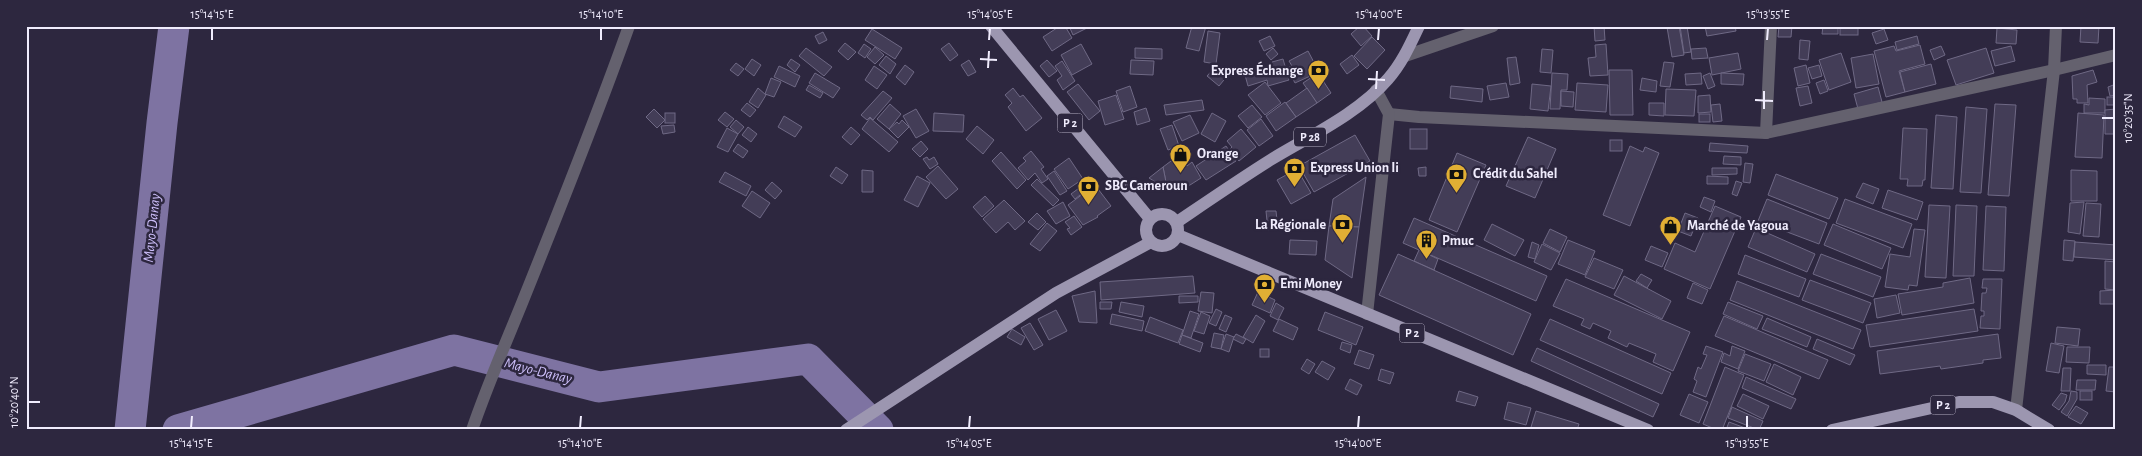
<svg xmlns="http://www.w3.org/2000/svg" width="2142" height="456" viewBox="0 0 2142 456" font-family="'Alegreya Sans',sans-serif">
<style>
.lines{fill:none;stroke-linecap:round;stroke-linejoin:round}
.river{stroke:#7e73a2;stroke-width:31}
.building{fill:#433d57;stroke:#6f6985}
.street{stroke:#64616e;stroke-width:12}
.primary{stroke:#9c96b0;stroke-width:12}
.ticks{fill:none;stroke:#f0ecfd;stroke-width:2}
.labels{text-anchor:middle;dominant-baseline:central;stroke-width:5;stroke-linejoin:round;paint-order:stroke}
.shield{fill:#2d273f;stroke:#b6b1c4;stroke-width:1}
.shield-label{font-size:12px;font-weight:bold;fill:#f0ecfd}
.poi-label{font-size:14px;font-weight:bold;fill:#f0ecfd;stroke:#2d273f;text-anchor:start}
.water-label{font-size:15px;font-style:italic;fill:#cdbffa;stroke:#2d273f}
.neatline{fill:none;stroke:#f0ecfd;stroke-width:2}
.ticks-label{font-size:12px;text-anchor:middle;fill:#f0ecfd}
</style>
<rect width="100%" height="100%" fill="#2d273f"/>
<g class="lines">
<g class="river">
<path d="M130,430L162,123L174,26"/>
<path d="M178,430L454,350L599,387L808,359L878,430"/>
</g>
</g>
<g class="building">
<path d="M1060,26H1065L1072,38L1052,51L1043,37Z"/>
<path d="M1069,26H1091L1073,35Z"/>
<path d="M1192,26H1206L1199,51L1186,48Z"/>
<path d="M1360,26H1363L1372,36L1361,46L1351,34Z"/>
<path d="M1594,26H1604L1605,40L1595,41Z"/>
<path d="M1679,26L1684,55L1672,57L1667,27Z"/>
<path d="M1680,26H1687L1691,52L1684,53Z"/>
<path d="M1705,26H1735L1736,31L1707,36Z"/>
<path d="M1779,26H1792L1791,37H1778Z"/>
<path d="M1823,26H1838V34H1822Z"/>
<rect x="1840" y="26" width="18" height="9"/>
<path d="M2081,26H2099L2098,43L2080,42Z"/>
<path d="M1997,28L2017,30L2016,44L1996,43Z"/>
<path d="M872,29L902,48L895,59L865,40Z"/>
<path d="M1884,29L1888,40L1876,44L1872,33Z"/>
<path d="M1208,31L1220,33L1216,64L1204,62Z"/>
<path d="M823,32L827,40L819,44L815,36Z"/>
<path d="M1270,36L1275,46L1264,51L1259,41Z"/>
<path d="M1917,36L1919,44L1897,50L1895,42Z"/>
<path d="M1372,37L1385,50L1367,69L1354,56Z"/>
<path d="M1800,40L1810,41L1808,60L1799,59Z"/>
<path d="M845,43L856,52L848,60L838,51Z"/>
<path d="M949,43L958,55L950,61L941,49Z"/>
<path d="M864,44L871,49L865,58L858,53Z"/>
<path d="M1081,44L1092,64L1072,75L1061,55Z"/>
<path d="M1606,44L1608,75L1590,76L1588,58L1596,57L1595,45Z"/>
<path d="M1920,45L1925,64L1899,71L1905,92L1886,97L1874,51L1894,46L1896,51Z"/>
<path d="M1941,46L1945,55L1934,60L1930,50Z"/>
<path d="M2011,46L2015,61L1995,66L1991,51Z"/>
<path d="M875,47L884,55L875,64L867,57Z"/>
<path d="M806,48L832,67L824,76L799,56Z"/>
<path d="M1135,48L1162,49V59L1135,58Z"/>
<path d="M1273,48L1278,54L1271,60L1266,54Z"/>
<path d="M1706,48L1708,58L1692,59L1691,49Z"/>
<path d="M1986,48L1994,73L1956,85L1947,60Z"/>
<path d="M1542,49L1553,50L1551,73L1540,72Z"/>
<path d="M1308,51L1319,72L1295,83L1287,68L1292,66L1289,61Z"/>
<path d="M1738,53L1741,69L1712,75L1709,58Z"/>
<path d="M1841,53L1851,82L1829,90L1819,60Z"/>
<path d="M1873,54L1879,84L1856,88L1851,58Z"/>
<path d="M1352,55L1359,65L1347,74L1340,64Z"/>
<path d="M886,56L896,64L890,74L879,65Z"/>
<path d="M1516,57L1520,83L1510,85L1507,58Z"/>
<path d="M752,59L761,65L754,76L745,69Z"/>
<path d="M791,59L800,65L795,72L787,65Z"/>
<path d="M1283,59L1289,80L1268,86L1267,80L1248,86L1245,75L1273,67L1272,62Z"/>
<path d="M969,60L976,72L968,76L961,65Z"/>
<path d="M1047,60L1057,71L1049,77L1040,66Z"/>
<path d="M1131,60L1154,61L1153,75L1130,74Z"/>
<path d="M1062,61L1075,81L1063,90L1057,80L1062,76L1055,66Z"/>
<path d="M1664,62L1674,63L1670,87L1660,86Z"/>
<path d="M736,63L744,69L738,76L730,70Z"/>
<path d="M1931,64L1936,84L1905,92L1900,72Z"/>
<path d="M905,65L914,72L905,85L896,77Z"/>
<path d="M1217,65L1228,75L1219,86L1207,76Z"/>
<path d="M1806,65L1810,83L1798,86L1794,68Z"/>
<path d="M1819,65L1822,76L1812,79L1808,68Z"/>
<path d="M779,66L800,76L795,87L774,77Z"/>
<path d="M874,66L887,75L877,89L865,80Z"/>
<path d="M1609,70H1632L1633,115H1610Z"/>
<path d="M2093,70L2097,82L2087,85L2088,103H2077V99H2073L2072,76Z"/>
<path d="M815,73L840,88L833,98L809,83Z"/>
<path d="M1318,73L1331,93L1317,103L1303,83Z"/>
<path d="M1552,73L1568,74L1567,90H1561L1560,109H1550Z"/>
<path d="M1701,73L1702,84L1686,85L1685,74Z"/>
<path d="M1710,73L1715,86L1708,89L1703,76Z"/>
<path d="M1721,73L1744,74L1743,85L1721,84Z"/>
<path d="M771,78L781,82L774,97L765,94Z"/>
<path d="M1642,78L1657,81L1656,92L1640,90Z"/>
<path d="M1824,80L1828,91L1820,94L1816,83Z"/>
<path d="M1265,82L1281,103L1265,115L1248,95Z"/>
<path d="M1506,83L1509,97L1490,100L1487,86Z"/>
<path d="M1577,83L1608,85L1606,112L1575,110Z"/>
<path d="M1078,84L1100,111L1089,120L1067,92Z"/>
<path d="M1532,84L1551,86L1548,111L1530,109Z"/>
<path d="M2116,84V95L2110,96L2108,87Z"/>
<path d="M809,85L823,93L820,98L806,90Z"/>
<path d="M1130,86L1137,107L1123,112L1116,91Z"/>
<path d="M1451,86L1483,89L1482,102L1450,98Z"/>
<path d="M1808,86L1812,103L1800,106L1796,88Z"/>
<path d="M1878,87L1882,102L1858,109L1854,94Z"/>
<path d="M758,88L766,95L758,108L749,102Z"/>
<path d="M1013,88L1020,97L1023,95L1042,118L1026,131L1008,107L1012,103L1005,95Z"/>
<path d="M1307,88L1317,103L1296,117L1286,103Z"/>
<path d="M1666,89L1696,90L1694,116L1665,115Z"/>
<path d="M883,91L892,98L873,120L870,117L867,120L861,115Z"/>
<path d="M1561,91L1574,92L1573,107L1561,106Z"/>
<path d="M1116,95L1124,119L1105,125L1098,101Z"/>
<path d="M1710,95L1711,112L1698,113V96Z"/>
<rect x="2107" y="97" width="9" height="8"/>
<path d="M2089,98L2105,99V113H2084V104L2089,105Z"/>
<path d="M1202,100L1204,110L1166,115L1164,105Z"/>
<path d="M1285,102L1296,117L1276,131L1266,116Z"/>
<path d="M747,103L756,110L750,117L741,110Z"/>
<path d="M1649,103H1664V116L1649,115Z"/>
<path d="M890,104L901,114L889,129L877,119Z"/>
<path d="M1720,104L1722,121L1713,122L1711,105Z"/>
<path d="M1995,104L2016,105L2009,196L1988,195Z"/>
<path d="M1252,105L1262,117L1248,128L1238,116Z"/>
<path d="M1966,107L1987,109L1981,193L1960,192Z"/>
<path d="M1146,108L1150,121L1137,125L1134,112Z"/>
<path d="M654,109L665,120L657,128L646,117Z"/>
<path d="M916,109L929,131L916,138L903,116Z"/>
<path d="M2116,109V134H2105V110Z"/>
<path d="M725,112L734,119L727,127L718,120Z"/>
<rect x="665" y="113" width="10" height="10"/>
<path d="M934,113L964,115L963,132L933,131Z"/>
<path d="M1212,113L1226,121L1215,142L1201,134Z"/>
<path d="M2078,113L2104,115L2102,158L2075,157Z"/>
<rect x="1699" y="114" width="11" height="8"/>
<path d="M1190,115L1199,133L1182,141L1173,122Z"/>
<path d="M1936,115L1957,117L1953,189L1931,188Z"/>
<path d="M784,116L802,127L795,137L778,127Z"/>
<path d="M870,118L898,142L889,152L862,129Z"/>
<path d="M1261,119L1273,136L1259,146L1247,130Z"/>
<path d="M736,120L744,127L738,134L730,127Z"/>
<path d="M902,120L909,127L898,138L889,129L897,122L899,124Z"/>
<path d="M674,125L675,132L663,134L661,126Z"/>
<path d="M1172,125L1179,146L1168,150L1160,129Z"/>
<path d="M977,126L994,140L983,154L966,139Z"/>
<path d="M748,127L757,134L751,142L742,135Z"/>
<path d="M851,127L860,135L851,145L842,137Z"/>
<path d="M727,128L738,134L728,152L717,147Z"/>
<path d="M1903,128L1927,129L1925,180H1923L1922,186H1907L1908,179H1900Z"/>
<path d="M1241,129L1256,147L1239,161L1229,150L1232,147L1227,141Z"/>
<rect x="1410" y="129" width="17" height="20"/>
<path d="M1355,135L1370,161L1314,192L1299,166Z"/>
<path d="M1528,137L1556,149L1535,198L1506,186Z"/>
<rect x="1610" y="140" width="12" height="11"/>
<path d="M921,141L928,149L920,157L912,149Z"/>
<path d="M1710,143L1748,146L1747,153L1709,151Z"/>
<path d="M738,144L748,151L743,158L733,151Z"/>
<path d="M1226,146L1236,161L1206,180L1196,166Z"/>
<path d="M1630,146L1643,152L1645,147L1659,153L1630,226L1603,215Z"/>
<path d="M1031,151L1044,167L1041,169L1048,179L1042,183L1035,173L1028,180L1018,168L1026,161L1023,158Z"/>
<path d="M1001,152L1026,180L1017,189L992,161Z"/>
<path d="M1457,153L1486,165L1457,232L1429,220Z"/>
<path d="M1179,155L1187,166L1192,162L1201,178L1190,185L1180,188L1166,182L1163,167Z"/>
<path d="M1724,156L1741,157V165L1723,164Z"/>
<path d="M927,157L929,160L934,157L938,164L930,169L923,159Z"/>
<path d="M1069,158L1083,179L1068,189L1054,169Z"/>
<path d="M1745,163L1753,164L1750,183L1743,182Z"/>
<path d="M938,166L958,189L946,199L926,177Z"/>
<path d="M836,167L848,175L842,184L830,176Z"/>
<path d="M1163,167L1166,182L1162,186L1149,178Z"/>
<path d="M1426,167V176H1419L1418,168Z"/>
<path d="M1712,168H1737V174L1712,175Z"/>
<path d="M1297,169L1311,193L1291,204L1277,180Z"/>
<path d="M862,170L873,171V192H862Z"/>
<path d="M2071,170L2097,171V201H2071Z"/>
<path d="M1054,171L1067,191L1060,195L1047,176Z"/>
<path d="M725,172L751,186L746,196L719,182Z"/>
<path d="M1776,174L1838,198L1829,219L1768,195Z"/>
<path d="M917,176L930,183L918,207L904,200Z"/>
<path d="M1707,176L1728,177V184H1707Z"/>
<path d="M1366,177L1359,227L1329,226L1333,199Z"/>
<path d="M1037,179L1059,200L1053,206L1031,185Z"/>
<path d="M1736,181L1742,183L1737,196L1732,194Z"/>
<path d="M772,182L782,191L775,199L765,190Z"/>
<path d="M1086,183L1090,187L1075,199L1071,194Z"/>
<path d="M1863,183L1879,189L1873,204L1856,197Z"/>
<path d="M1095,185L1111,206L1097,216L1098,217L1083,225L1068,205Z"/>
<path d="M1888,190L1923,202L1917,220L1882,208Z"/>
<path d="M752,191L770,203L760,218L742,206Z"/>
<path d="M985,196L994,206L982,217L973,207Z"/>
<path d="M1704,197L1715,201L1711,212L1700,207Z"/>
<path d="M1767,199L1827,223L1819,244L1758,221Z"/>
<path d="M1845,199L1912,224L1903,248L1836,223Z"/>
<path d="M1004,200L1025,221L1015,230L1008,222L996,233L983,219Z"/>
<path d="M1063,202L1070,216L1056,224L1047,211Z"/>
<path d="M2084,202L2080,234L2068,232L2070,203Z"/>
<path d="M2086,203L2101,204L2099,237L2083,236Z"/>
<path d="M1929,205L1950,206L1946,278L1925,277Z"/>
<path d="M1956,205L1977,206L1974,276H1953Z"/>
<path d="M1715,206L1741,217L1710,289L1664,269L1675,243L1695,252Z"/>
<path d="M1986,206L2006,207L2004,271L1983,270Z"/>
<path d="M1266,211H1276L1277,220L1267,221Z"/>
<path d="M1037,213L1046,222L1038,230L1028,222Z"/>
<path d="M1685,213L1698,218L1691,236L1678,231Z"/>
<path d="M1074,216L1082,227L1071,235L1067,229L1070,228L1065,222Z"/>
<path d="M1414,218L1547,276L1536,301L1403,243Z"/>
<path d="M1278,221L1279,229L1268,230V222Z"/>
<path d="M1047,223L1057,231L1040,251L1030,244Z"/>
<path d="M1492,224L1524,240L1515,256L1484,240Z"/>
<path d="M1833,224L1891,248L1882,269L1824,245Z"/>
<path d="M1329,226L1359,227L1352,278L1325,260Z"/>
<path d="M1756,228L1815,254L1807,272L1748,247Z"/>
<path d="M1550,229L1567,237L1560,252L1543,243Z"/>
<path d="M1914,229L1925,230L1917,286L1909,285L1908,290L1885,287L1890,254L1910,257Z"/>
<path d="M1290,240L1317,241L1316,255L1289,254Z"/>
<path d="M1568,240L1595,251L1585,275L1558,264Z"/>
<path d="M2064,240L2075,241L2073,261L2063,260Z"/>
<path d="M1532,242L1539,245L1535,259L1528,257Z"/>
<path d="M2075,242L2116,245V260L2074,257Z"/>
<path d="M1542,244L1560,253L1551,270L1534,262Z"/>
<path d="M1651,246L1668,253L1662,267L1645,260Z"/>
<path d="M1419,250L1438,259L1434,270L1414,261Z"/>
<path d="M1398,254L1531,314L1513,355L1379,295Z"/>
<path d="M1821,254L1881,277L1873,297L1813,274Z"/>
<path d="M1745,255L1806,279L1799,297L1738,274Z"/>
<path d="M1594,258L1623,270L1614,289L1585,277Z"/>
<path d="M2105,261L2116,262V290L2105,289Z"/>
<path d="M1641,274L1652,280L1647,288L1636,281Z"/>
<path d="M1193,276L1195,293L1101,300L1100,282Z"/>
<path d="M1624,276L1671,301L1662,319L1614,295Z"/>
<path d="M1970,278L1974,303L1902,315L1898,294L1943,287V283Z"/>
<path d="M1566,279L1690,332L1673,371L1653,362L1656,354L1629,343L1627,347L1608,338L1611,331L1593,323L1590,329L1581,325L1584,319L1553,306Z"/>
<path d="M1983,279H2002L2000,329L1980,328L1981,316H1984V311H1981L1982,293H1986L1987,288H1982Z"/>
<path d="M1810,280L1871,303L1863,323L1802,300Z"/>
<path d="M1737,281L1861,330L1853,349L1730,300Z"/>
<path d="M1693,283L1708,290L1702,304L1687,298Z"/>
<path d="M2116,290V304H2100V291Z"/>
<path d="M1095,291L1097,323L1079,322L1072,296Z"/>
<path d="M1201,292L1214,293L1212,313L1198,311Z"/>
<path d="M1258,292L1275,300L1270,313L1252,305Z"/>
<path d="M1896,295L1900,313L1877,318L1874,299Z"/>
<path d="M1179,296H1198V302L1179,303Z"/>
<path d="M1100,302H1112L1111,309H1100Z"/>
<path d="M1121,302L1144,306L1142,317L1119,312Z"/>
<path d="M1728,302L1763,316L1757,329L1723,314Z"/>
<path d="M1276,303L1284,308L1278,320L1270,316Z"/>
<path d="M1216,309L1222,312L1216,326L1209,323Z"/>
<path d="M1974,309L1978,331L1870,347L1866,325Z"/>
<path d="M1056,310L1067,331L1049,340L1038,319Z"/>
<path d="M1190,311L1199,314L1191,338L1182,335Z"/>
<path d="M1201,312L1210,316L1204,334L1194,331Z"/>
<path d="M1325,312L1363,327L1356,345L1318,330Z"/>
<path d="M1112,314L1144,321L1142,331L1110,324Z"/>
<path d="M1225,315L1232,318L1226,332L1219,329Z"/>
<path d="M1256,315L1265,321L1253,343L1243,337Z"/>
<path d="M1724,316L1828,360L1819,379L1715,336Z"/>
<path d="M1150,317L1183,330L1178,343L1145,331Z"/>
<path d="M1767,318L1811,337L1807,347L1762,329Z"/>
<path d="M1279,319L1298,328L1293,340L1273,331Z"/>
<path d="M1550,319L1671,373L1662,394L1540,340Z"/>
<path d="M1030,323L1043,345L1034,350L1021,328Z"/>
<path d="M2057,327L2080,329L2078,346L2055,343Z"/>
<path d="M1012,329L1025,337L1021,345L1007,337Z"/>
<path d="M1214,333L1224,335L1221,349L1211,347Z"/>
<path d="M1226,334L1234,337L1229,352L1221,349Z"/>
<path d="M1236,334L1246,339L1243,344L1233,339Z"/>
<path d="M1998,334L2001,358L1983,360V363L1941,369L1940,366L1880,374L1877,351Z"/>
<path d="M1182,335L1203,343L1200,352L1179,344Z"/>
<path d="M1817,339L1855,355L1850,365L1813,349Z"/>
<path d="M1342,342L1352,345L1350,353L1340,349Z"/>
<path d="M2051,343L2064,346L2059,373L2046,371Z"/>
<path d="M1706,346L1723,352L1706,397L1693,392L1697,381L1694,379L1698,367L1701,369L1707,355L1703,354Z"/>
<path d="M1732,346L1745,351L1738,369L1721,362L1724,353L1730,356Z"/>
<path d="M2067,347H2090L2089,363L2066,362Z"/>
<path d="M1537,348L1659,404L1653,417L1531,361Z"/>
<rect x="1260" y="349" width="9" height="8"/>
<path d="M1359,350L1374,355L1369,369L1354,364Z"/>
<path d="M1745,354L1771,364L1764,381L1738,371Z"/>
<path d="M1307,359L1315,364L1309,374L1301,369Z"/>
<path d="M1322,361L1335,368L1328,380L1315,372Z"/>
<path d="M1774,364L1801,377L1793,395L1766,382Z"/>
<path d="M2087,365H2106V375L2087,374Z"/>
<path d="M1725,367L1744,375L1722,430H1717L1703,424Z"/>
<path d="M2109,367H2116V392L2106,391Z"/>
<path d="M2063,368H2071L2070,391H2061Z"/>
<path d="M1381,369L1394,373L1390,384L1378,380Z"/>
<path d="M1746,377L1796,399L1791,409L1742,388Z"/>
<path d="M1350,379L1362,385L1357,395L1345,389Z"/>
<path d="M2077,380H2096L2095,390H2076Z"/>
<path d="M1459,391L1478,397L1475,406L1456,401Z"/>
<path d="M2071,391L2077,392V399L2067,416L2061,412L2069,401Z"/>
<rect x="2080" y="391" width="12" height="9"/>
<path d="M2061,393L2067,395L2065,402L2059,410L2052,405Z"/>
<path d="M1689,394L1708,402L1699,423L1680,415Z"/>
<path d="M1743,394L1769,406L1763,419L1737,406Z"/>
<path d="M1508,402L1531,408L1526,425L1504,419Z"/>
<path d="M2076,406L2088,413L2081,424L2068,417Z"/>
<path d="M1732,407L1763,421L1759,430L1728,418Z"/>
<path d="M1536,411L1579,424L1577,430H1540L1531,427Z"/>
<path d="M1729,422L1748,429V430H1726Z"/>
</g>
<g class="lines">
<g class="street">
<path d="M1405,56L1493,26"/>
<path d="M1389,114L1419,117L1766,133L2054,70L2116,55"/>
<path d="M1766,133L1771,26"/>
<path d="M1367,314L1389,114L1376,90"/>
<path d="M2016,410L2054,70L2056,26"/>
<path d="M472,430C487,386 505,345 522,303C559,211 596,119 629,26"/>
</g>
<g class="primary">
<path d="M991,26L1150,219"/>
<circle cx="1162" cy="230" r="16"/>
<path d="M1177,222C1208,201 1240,179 1272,159C1310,136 1359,113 1388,79C1402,63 1410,45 1419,26"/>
<path d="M1178,235L1648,430"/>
<path d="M846,430L1056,293L1151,242"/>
<path d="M1832,430L1959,402H1993L2016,410L2049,430"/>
</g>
</g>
<path class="ticks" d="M212,40V28M601,40V28M989,40L990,28M1378,40L1379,28M1767,40L1768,28M980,59L997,60M988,68L989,51M1368,79L1385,80M1376,89L1377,71M1755,100L1773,101M1764,109V91M2102,118H2114M28,402H40M191,428L192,416M580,428L581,416M969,428L970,416M1358,428L1359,416M1747,428V416"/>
<defs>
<symbol id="bank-pin" viewBox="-11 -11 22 30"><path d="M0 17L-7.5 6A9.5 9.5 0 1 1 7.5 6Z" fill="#e1af34" stroke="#2d273f"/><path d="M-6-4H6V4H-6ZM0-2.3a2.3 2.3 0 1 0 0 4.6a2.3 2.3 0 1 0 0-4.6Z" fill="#111"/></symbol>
<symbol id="shop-pin" viewBox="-11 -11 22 30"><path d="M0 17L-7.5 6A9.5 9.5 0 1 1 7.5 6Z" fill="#e1af34" stroke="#2d273f"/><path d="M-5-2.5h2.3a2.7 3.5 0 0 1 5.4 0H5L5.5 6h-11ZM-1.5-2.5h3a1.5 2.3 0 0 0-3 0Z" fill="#111"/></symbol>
<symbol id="building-pin" viewBox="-11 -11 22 30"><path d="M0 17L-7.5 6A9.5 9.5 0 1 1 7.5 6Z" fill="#e1af34" stroke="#2d273f"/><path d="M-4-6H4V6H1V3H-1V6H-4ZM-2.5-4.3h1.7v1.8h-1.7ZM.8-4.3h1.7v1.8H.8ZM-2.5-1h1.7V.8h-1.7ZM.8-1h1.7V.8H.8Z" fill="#111"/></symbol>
</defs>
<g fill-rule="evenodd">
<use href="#bank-pin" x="1306" y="58" width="25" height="34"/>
<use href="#shop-pin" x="1168" y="142" width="25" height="34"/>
<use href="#bank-pin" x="1282" y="156" width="25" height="34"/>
<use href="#bank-pin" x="1444" y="162" width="25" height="34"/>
<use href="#bank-pin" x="1076" y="174" width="25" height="34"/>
<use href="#bank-pin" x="1330" y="212" width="25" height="34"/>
<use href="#shop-pin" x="1658" y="214" width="25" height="34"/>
<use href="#building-pin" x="1414" y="228" width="25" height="34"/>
<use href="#bank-pin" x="1252" y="272" width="25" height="34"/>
</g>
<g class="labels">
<g class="shield">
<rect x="1057.5" y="113.5" width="25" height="19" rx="4"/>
<rect x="1294" y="127.5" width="32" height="19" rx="4"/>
<rect x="1399.5" y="323.5" width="25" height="19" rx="4"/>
<rect x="1930.5" y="395.5" width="25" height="19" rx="4"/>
</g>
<g class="shield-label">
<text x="1070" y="123">P 2</text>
<text x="1310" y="137">P 28</text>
<text x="1412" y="333">P 2</text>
<text x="1943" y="405">P 2</text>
</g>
<g class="poi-label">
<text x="1303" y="71" text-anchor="end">Express Échange</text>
<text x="1197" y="154">Orange</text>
<text x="1310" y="168">Express Union Ii</text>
<text x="1473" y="174">Crédit du Sahel</text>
<text x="1105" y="186">SBC Cameroun</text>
<text x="1326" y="225" text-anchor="end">La Régionale</text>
<text x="1687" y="226">Marché de Yagoua</text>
<text x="1442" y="241">Pmuc</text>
<text x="1280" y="284">Emi Money</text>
</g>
<g class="water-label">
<text transform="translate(152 228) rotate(-84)">Mayo-Danay</text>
<text transform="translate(538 371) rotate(14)">Mayo-Danay</text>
</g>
</g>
<rect width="2142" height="456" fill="none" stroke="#2d273f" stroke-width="55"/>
<rect x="28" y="28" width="2086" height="400" class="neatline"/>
<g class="ticks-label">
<text x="212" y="18">15°14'15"E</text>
<text x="601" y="18">15°14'10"E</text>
<text x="990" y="18">15°14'05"E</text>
<text x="1379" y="18">15°14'00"E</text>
<text x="1768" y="18">15°13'55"E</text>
<text transform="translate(2128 118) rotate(-90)" y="4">10°20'35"N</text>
<text transform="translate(14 402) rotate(-90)" y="4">10°20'40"N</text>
<text x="191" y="447">15°14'15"E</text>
<text x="580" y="447">15°14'10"E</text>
<text x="969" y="447">15°14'05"E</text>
<text x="1358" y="447">15°14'00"E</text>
<text x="1747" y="447">15°13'55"E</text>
</g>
</svg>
